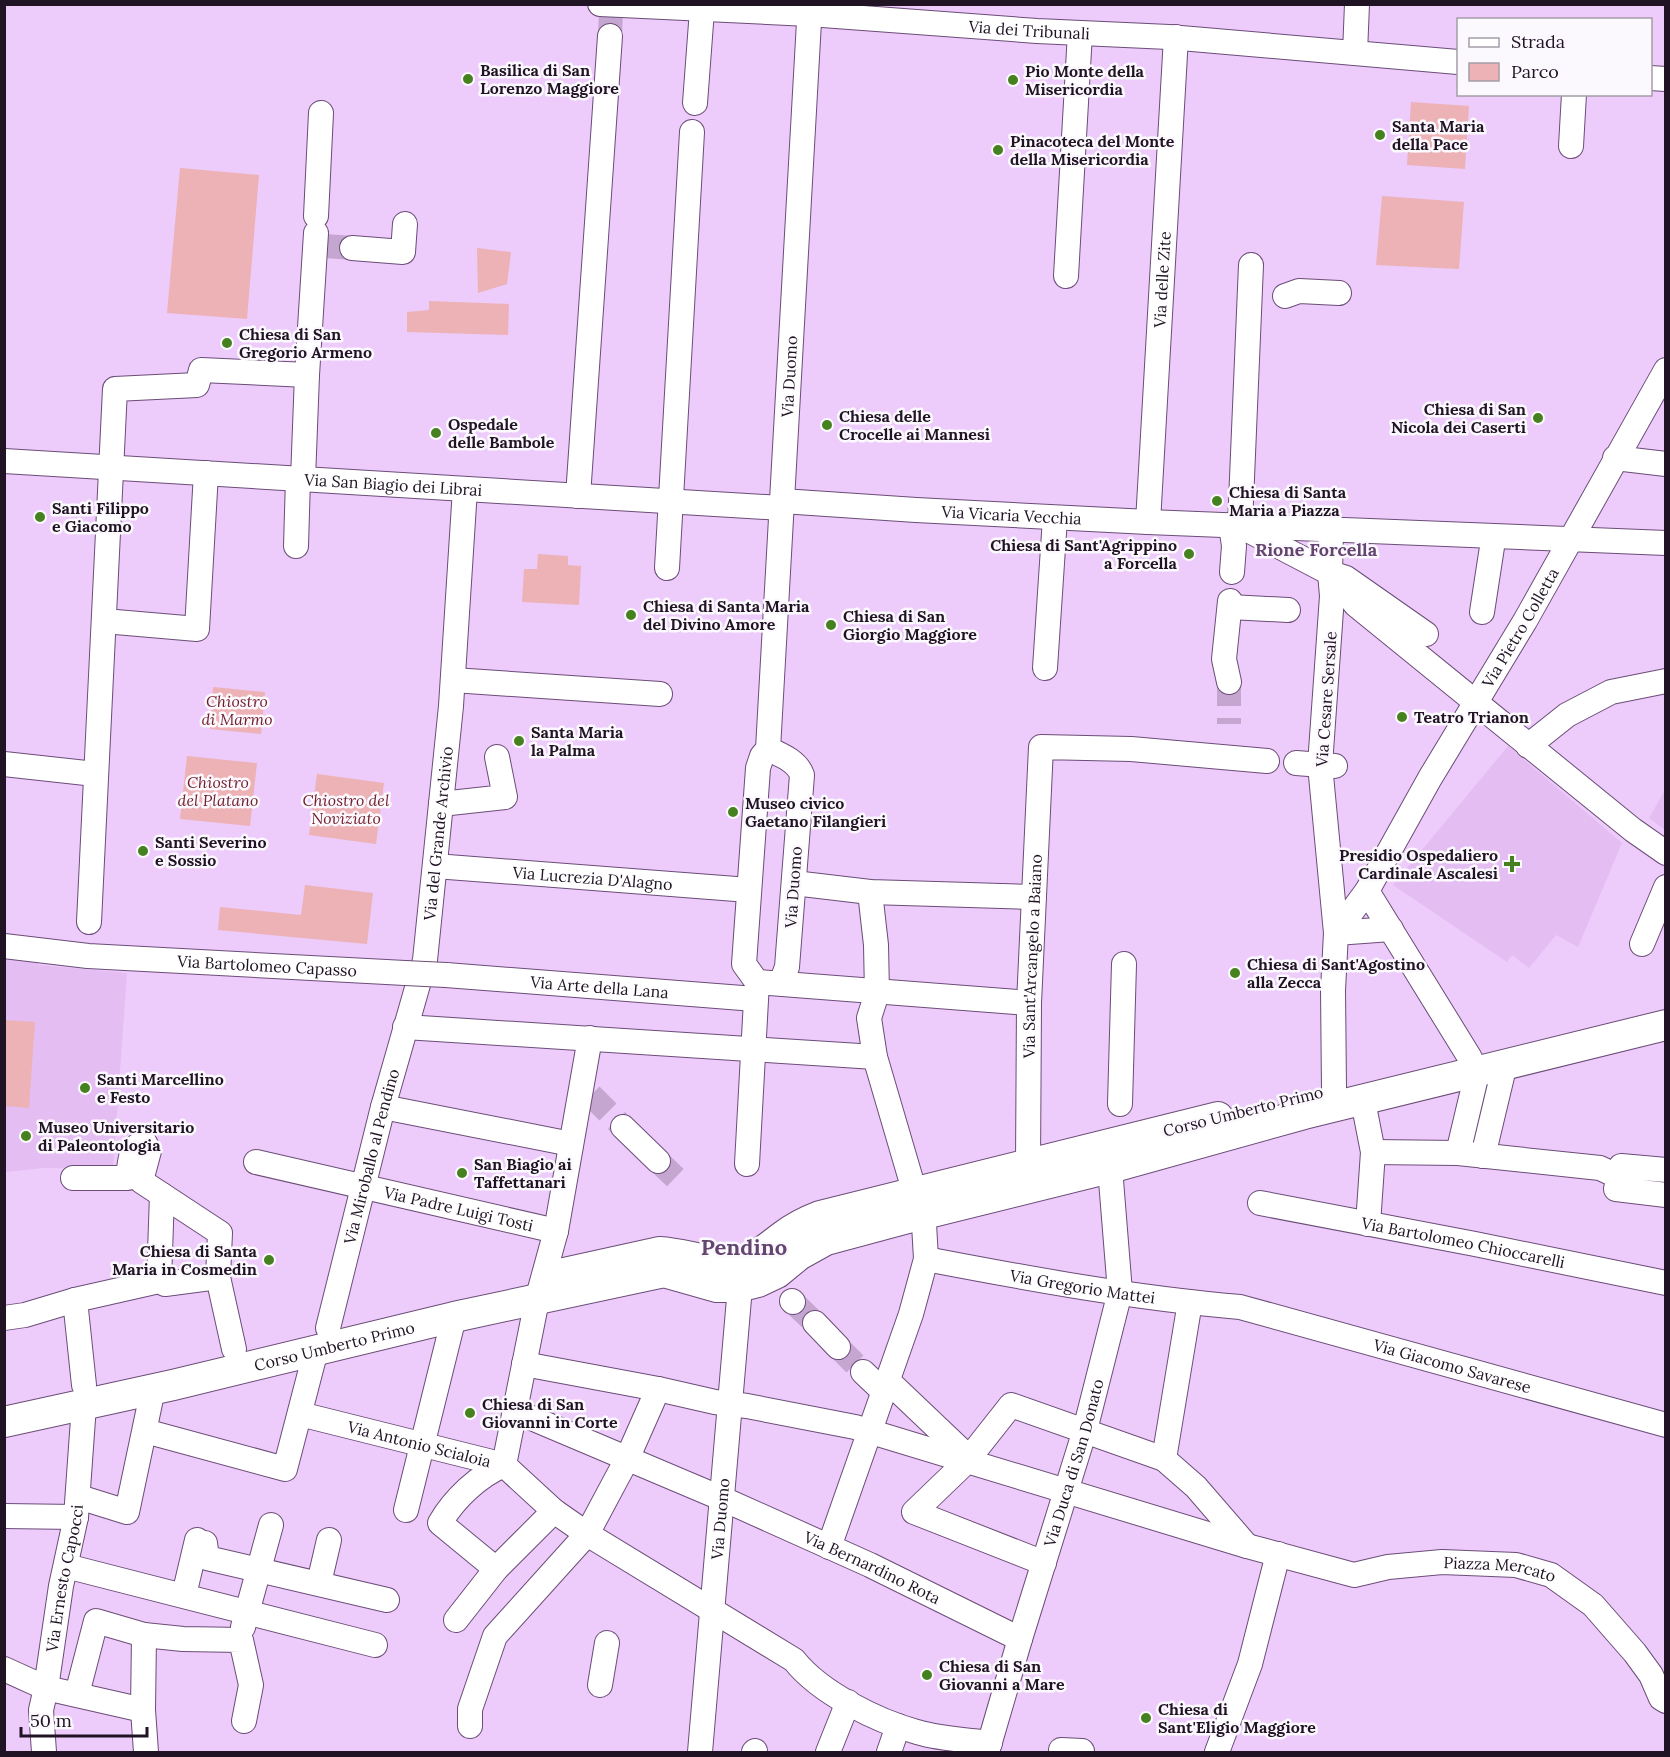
<svg xmlns="http://www.w3.org/2000/svg" width="1670" height="1757" viewBox="0 0 1670 1757" font-family="Lora,serif">
<style>
.built{fill:#e4bdf3}
.green{fill:#ecb2b5}
.lines{fill:none;stroke-linecap:round;stroke-linejoin:round}
.minor-tunnel{stroke:#c4a6d0;stroke-width:24;stroke-dasharray:24 12;stroke-linecap:butt}
.minor-casing{stroke:#6b4d77;stroke-width:26}
.major-casing{stroke:#6b4d77;stroke-width:32}
.minor{stroke:#fff;stroke-width:24}
.major{stroke:#fff;stroke-width:30}
.minor-bridge-casing{stroke:#6b4d77;stroke-width:26;stroke-linecap:butt}
.minor-bridge{stroke:#fff;stroke-width:24}
.poi-dot{fill:#45811e;stroke:#fcf9fe;stroke-width:2}
.labels{text-anchor:middle;dominant-baseline:central;stroke-width:5;stroke-linejoin:round;paint-order:stroke}
.street-label{font-size:16px;fill:#201324;stroke:#fcf9fe}
.poi-label{font-size:16px;font-weight:bold;fill:#201324;stroke:#fcf9fe;text-anchor:start}
.park-label{font-size:16px;font-style:italic;fill:#711e2b;stroke:#fcf9fe}
.neighbourhood-label{font-size:18px;font-weight:bold;fill:#63456f;stroke:#fcf9fe}
.district-label{font-size:22px;font-weight:bold;fill:#63456f;stroke:#fcf9fe}
</style>
<rect width="100%" height="100%" fill="#edcbfb"/>
<g class="built">
<path d="M1508,746L1622,843L1578,947L1556,935L1529,968L1512,955L1507,962L1393,885Z"/>
<path d="M1665,790V830L1649,818Z"/>
<path d="M4,951L39,954L38,965L127,973L113,1168H44L5,1172Z"/>
</g>
<g class="green">
<path d="M1411,102L1469,106L1465,169L1407,165Z"/>
<path d="M180,168L259,175L247,319L167,313Z"/>
<path d="M1382,196L1464,202L1459,269L1376,265Z"/>
<path d="M477,248L511,252L507,284L478,293Z"/>
<path d="M429,301L509,304L508,335L407,332V312L429,310Z"/>
<path d="M538,554L568,556V565L581,566L579,605L522,602L524,569H537Z"/>
<path d="M213,687L265,692L261,734L210,729Z"/>
<path d="M187,756L257,763L250,826L180,819Z"/>
<path d="M317,774L384,783L376,844L309,835Z"/>
<path d="M305,885L373,893L367,944L218,930L220,907L301,915Z"/>
<path d="M4,1020L35,1022L29,1108L5,1106Z"/>
</g>
<g class="lines">
<g class="minor-tunnel">
<path d="M610,36L611,12"/>
<path d="M325,246L352,248"/>
<path d="M1229,682V724"/>
<path d="M591,1095L623,1127"/>
<path d="M658,1161L681,1183"/>
<path d="M793,1302L815,1323"/>
<path d="M838,1347L863,1372"/>
</g>
<defs>
<g id="minor">
<path id="s1" d="M600,4L809,14L1037,31L1169,37L1458,62"/>
<path d="M1355,53L1357,4"/>
<path d="M1650,78L1666,79"/>
<path d="M695,103L702,10"/>
<path d="M1571,146L1574,94"/>
<path d="M316,216L321,113"/>
<path d="M352,248L403,252L405,224"/>
<path d="M1066,276L1080,33"/>
<path d="M1285,296L1299,291L1339,293"/>
<path d="M1615,458L1666,464"/>
<path id="s2" d="M4,461L781,508"/>
<path d="M303,479L307,375L316,233"/>
<path d="M578,496L610,36"/>
<path id="s3" d="M782,501L916,510L1148,522L1666,543"/>
<path id="s4" d="M1148,522L1176,37"/>
<path d="M1231,525L1234,546L1232,572"/>
<path d="M1240,525L1251,265"/>
<path d="M1244,528L1330,573L1346,578L1426,634"/>
<path d="M1331,529L1330,573L1332,596L1320,765L1336,933L1391,929"/>
<path d="M296,546L298,479"/>
<path d="M667,568L692,132"/>
<path d="M1330,573L1356,605L1633,830L1666,853"/>
<path d="M1230,607L1288,610"/>
<path d="M1482,612L1492,547"/>
<path d="M104,621L197,629L206,473"/>
<path d="M1045,668L1055,518"/>
<path d="M453,680L660,694"/>
<path d="M1229,682L1224,659L1230,601"/>
<path d="M1528,746L1567,715L1611,692L1666,681"/>
<path d="M768,749C781,755 797,761 802,775L787,967L781,983"/>
<path d="M1296,763L1335,766"/>
<path d="M4,764L95,774"/>
<path d="M441,804L505,797L497,757"/>
<path id="s5" d="M435,866L749,890"/>
<path d="M794,883L870,892L1034,897"/>
<path d="M1367,891L1470,1058"/>
<path d="M89,922L115,389L197,385L201,370L307,375"/>
<path d="M1642,944L1666,887"/>
<path id="s6" d="M4,946L88,956L405,973"/>
<path id="s7" d="M446,975L755,999"/>
<path d="M757,982L1029,1003"/>
<path d="M405,1027L875,1057"/>
<path id="s8" d="M1334,1089L1333,990L1336,933L1367,891L1430,778L1525,621L1666,370"/>
<path d="M1363,1101L1373,1152L1368,1224"/>
<path d="M1120,1104L1124,964"/>
<path d="M383,1107L571,1144"/>
<path d="M623,1127L658,1161"/>
<path d="M1373,1152L1458,1153L1600,1168L1619,1177"/>
<path d="M1458,1153L1477,1073"/>
<path d="M1483,1156L1505,1064"/>
<path id="s9" d="M256,1162L556,1231"/>
<path id="s10" d="M747,1164L757,982L744,964L758,768L762,756L768,749L810,4"/>
<path id="s11" d="M1028,1164L1029,1003L1041,747L1131,749L1267,761"/>
<path d="M1666,1170L1621,1166L1616,1189L1666,1195"/>
<path d="M73,1178H128C130,1164 129,1145 145,1143L149,1151L141,1181L220,1233L218,1277L234,1349"/>
<path id="s12" d="M1260,1203L1475,1244L1666,1283"/>
<path id="s13" d="M926,1259C1030,1279 1134,1298 1240,1307L1666,1425"/>
<path d="M159,1281L162,1195"/>
<path d="M75,1300L84,1385"/>
<path d="M792,1301L793,1302"/>
<path d="M4,1318L25,1315L75,1300L159,1281L165,1284L218,1277"/>
<path d="M815,1323L838,1347"/>
<path id="s14" d="M328,1328L383,1107L425,960L451,706L465,489"/>
<path id="s15" d="M524,1364L658,1389L715,1402L747,1406L855,1427L1247,1546L1354,1575L1388,1567L1442,1562L1516,1565L1551,1575L1593,1605L1635,1653L1651,1675L1661,1698L1666,1701"/>
<path d="M863,1372L883,1391"/>
<path d="M887,1380L969,1458"/>
<path id="s16" d="M515,1411L723,1499L870,1565L1020,1639"/>
<path id="s17" d="M300,1414L504,1465L554,1511L587,1534L794,1660C820,1693 877,1721 917,1732C940,1739 966,1740 990,1743"/>
<path d="M145,1431L285,1469L316,1350"/>
<path d="M1164,1459L1190,1302"/>
<path d="M504,1465L537,1300L556,1231L590,1038"/>
<path d="M79,1497L127,1512L153,1389"/>
<path d="M406,1510L454,1317"/>
<path d="M4,1516L76,1517"/>
<path d="M205,1543L207,1558L387,1600"/>
<path d="M829,1547L911,1314L926,1259L924,1224L875,1057L869,1018L877,993L876,945L870,892"/>
<path d="M1044,1563L914,1512L966,1462L1011,1405L1164,1459L1196,1487L1247,1546"/>
<path d="M66,1566L375,1645"/>
<path d="M496,1569L440,1523C454,1499 478,1476 504,1465"/>
<path d="M319,1583L329,1540"/>
<path d="M184,1595L197,1540"/>
<path d="M456,1620L496,1569L554,1511"/>
<path d="M243,1627L271,1525"/>
<path d="M144,1635L143,1710L146,1752"/>
<path d="M4,1669L46,1688L143,1710"/>
<path d="M600,1685L607,1643"/>
<path d="M77,1694L96,1621L144,1635L183,1639L241,1640L251,1685L244,1721"/>
<path d="M470,1726V1709L495,1636L587,1534L627,1459L658,1389"/>
<path d="M1061,1750L1082,1751"/>
<path id="s18" d="M44,1752L41,1710L46,1688L61,1586L76,1517L84,1405"/>
<path id="s19" d="M700,1752L740,1287"/>
<path d="M754,1752L755,1751"/>
<path d="M828,1752L848,1702"/>
<path d="M889,1752L898,1726"/>
<path id="s20" d="M987,1752L1020,1639L1085,1430L1120,1292L1110,1168"/>
<path d="M1217,1752L1250,1664L1278,1554"/>
</g>
<g id="major">
<path d="M551,1276L660,1252C684,1253 713,1265 735,1262C755,1260 768,1247 783,1236C795,1227 807,1221 820,1216L1218,1117"/>
<path id="s21" d="M4,1422L173,1385L454,1317L664,1272L717,1287H738L758,1282L777,1273L799,1255L826,1240L904,1219L1110,1168L1304,1114L1666,1025"/>
</g>
</defs>
<use href="#minor" class="minor-casing"/>
<use href="#major" class="major-casing"/>
<use href="#minor" class="minor"/>
<use href="#major" class="major"/>
<defs>
<path id="minor-bridge" d="M405,973L446,975"/>
</defs>
<use href="#minor-bridge" class="minor-bridge-casing"/>
<use href="#minor-bridge" class="minor-bridge"/>
</g>
<g class="poi-dot">
<circle cx="468" cy="79" r="6"/>
<circle cx="1013" cy="80" r="6"/>
<circle cx="1380" cy="135" r="6"/>
<circle cx="998" cy="150" r="6"/>
<circle cx="227" cy="343" r="6"/>
<circle cx="1538" cy="418" r="6"/>
<circle cx="827" cy="425" r="6"/>
<circle cx="436" cy="433" r="6"/>
<circle cx="1217" cy="501" r="6"/>
<circle cx="40" cy="517" r="6"/>
<circle cx="1189" cy="554" r="6"/>
<circle cx="631" cy="615" r="6"/>
<circle cx="831" cy="625" r="6"/>
<circle cx="1402" cy="717" r="6"/>
<circle cx="519" cy="741" r="6"/>
<circle cx="733" cy="812" r="6"/>
<circle cx="143" cy="851" r="6"/>
<path d="M1509 855h6v6h6v6h-6v6h-6v-6h-6v-6h6z"/>
<circle cx="1235" cy="973" r="6"/>
<circle cx="85" cy="1088" r="6"/>
<circle cx="26" cy="1136" r="6"/>
<circle cx="462" cy="1173" r="6"/>
<circle cx="269" cy="1260" r="6"/>
<circle cx="470" cy="1413" r="6"/>
<circle cx="927" cy="1675" r="6"/>
<circle cx="1146" cy="1718" r="6"/>
</g>
<g class="labels">
<g class="street-label">
<text stroke="none"><textPath href="#s1" startOffset="430">Via dei Tribunali</textPath></text>
<text stroke="none"><textPath href="#s4" startOffset="243">Via delle Zite</textPath></text>
<text stroke="none"><textPath href="#s10" startOffset="796">Via Duomo</textPath></text>
<text stroke="none"><textPath href="#s2" startOffset="390">Via San Biagio dei Librai</textPath></text>
<text stroke="none"><textPath href="#s3" startOffset="230">Via Vicaria Vecchia</textPath></text>
<text stroke="none"><textPath href="#s8" startOffset="513">Via Pietro Colletta</textPath></text>
<text transform="translate(1326 699) rotate(-86)">Via Cesare Sersale</text>
<text stroke="none"><textPath href="#s14" startOffset="508">Via del Grande Archivio</textPath></text>
<text stroke="none"><textPath href="#s5" startOffset="158">Via Lucrezia D'Alagno</textPath></text>
<text transform="translate(793 887) rotate(-86)">Via Duomo</text>
<text stroke="none"><textPath href="#s11" startOffset="208">Via Sant'Arcangelo a Baiano</textPath></text>
<text stroke="none"><textPath href="#s6" startOffset="264">Via Bartolomeo Capasso</textPath></text>
<text stroke="none"><textPath href="#s7" startOffset="154">Via Arte della Lana</textPath></text>
<text transform="translate(1243 1111) rotate(-14)">Corso Umberto Primo</text>
<text stroke="none"><textPath href="#s14" startOffset="177">Via Miroballo al Pendino</textPath></text>
<text stroke="none"><textPath href="#s9" startOffset="208">Via Padre Luigi Tosti</textPath></text>
<text stroke="none"><textPath href="#s12" startOffset="207">Via Bartolomeo Chioccarelli</textPath></text>
<text stroke="none"><textPath href="#s13" startOffset="159">Via Gregorio Mattei</textPath></text>
<text stroke="none"><textPath href="#s21" startOffset="339">Corso Umberto Primo</textPath></text>
<text stroke="none"><textPath href="#s13" startOffset="538">Via Giacomo Savarese</textPath></text>
<text stroke="none"><textPath href="#s17" startOffset="123">Via Antonio Scialoia</textPath></text>
<text stroke="none"><textPath href="#s20" startOffset="302">Via Duca di San Donato</textPath></text>
<text stroke="none"><textPath href="#s19" startOffset="234">Via Duomo</textPath></text>
<text stroke="none"><textPath href="#s16" startOffset="390">Via Bernardino Rota</textPath></text>
<text stroke="none"><textPath href="#s15" startOffset="1005">Piazza Mercato</textPath></text>
<text stroke="none"><textPath href="#s18" startOffset="176">Via Ernesto Capocci</textPath></text>
</g>
<g class="poi-label">
<text x="480" y="70">Basilica di San<tspan x="480" dy="18">Lorenzo Maggiore</tspan></text>
<text x="1025" y="71">Pio Monte della<tspan x="1025" dy="18">Misericordia</tspan></text>
<text x="1392" y="126">Santa Maria<tspan x="1392" dy="18">della Pace</tspan></text>
<text x="1010" y="141">Pinacoteca del Monte<tspan x="1010" dy="18">della Misericordia</tspan></text>
<text x="239" y="334">Chiesa di San<tspan x="239" dy="18">Gregorio Armeno</tspan></text>
<text x="1526" y="409" text-anchor="end">Chiesa di San<tspan x="1526" dy="18">Nicola dei Caserti</tspan></text>
<text x="839" y="416">Chiesa delle<tspan x="839" dy="18">Crocelle ai Mannesi</tspan></text>
<text x="448" y="424">Ospedale<tspan x="448" dy="18">delle Bambole</tspan></text>
<text x="1229" y="492">Chiesa di Santa<tspan x="1229" dy="18">Maria a Piazza</tspan></text>
<text x="52" y="508">Santi Filippo<tspan x="52" dy="18">e Giacomo</tspan></text>
<text x="1177" y="545" text-anchor="end">Chiesa di Sant'Agrippino<tspan x="1177" dy="18">a Forcella</tspan></text>
<text x="643" y="606">Chiesa di Santa Maria<tspan x="643" dy="18">del Divino Amore</tspan></text>
<text x="843" y="616">Chiesa di San<tspan x="843" dy="18">Giorgio Maggiore</tspan></text>
<text x="1414" y="717">Teatro Trianon</text>
<text x="531" y="732">Santa Maria<tspan x="531" dy="18">la Palma</tspan></text>
<text x="745" y="803">Museo civico<tspan x="745" dy="18">Gaetano Filangieri</tspan></text>
<text x="155" y="842">Santi Severino<tspan x="155" dy="18">e Sossio</tspan></text>
<text x="1498" y="855" text-anchor="end">Presidio Ospedaliero<tspan x="1498" dy="18">Cardinale Ascalesi</tspan></text>
<text x="1247" y="964">Chiesa di Sant'Agostino<tspan x="1247" dy="18">alla Zecca</tspan></text>
<text x="97" y="1079">Santi Marcellino<tspan x="97" dy="18">e Festo</tspan></text>
<text x="38" y="1127">Museo Universitario<tspan x="38" dy="18">di Paleontologia</tspan></text>
<text x="474" y="1164">San Biagio ai<tspan x="474" dy="18">Taffettanari</tspan></text>
<text x="257" y="1251" text-anchor="end">Chiesa di Santa<tspan x="257" dy="18">Maria in Cosmedin</tspan></text>
<text x="482" y="1404">Chiesa di San<tspan x="482" dy="18">Giovanni in Corte</tspan></text>
<text x="939" y="1666">Chiesa di San<tspan x="939" dy="18">Giovanni a Mare</tspan></text>
<text x="1158" y="1709">Chiesa di<tspan x="1158" dy="18">Sant'Eligio Maggiore</tspan></text>
</g>
<g class="park-label">
<text x="237" y="701">Chiostro<tspan x="237" dy="18">di Marmo</tspan></text>
<text x="218" y="782">Chiostro<tspan x="218" dy="18">del Platano</tspan></text>
<text x="346" y="800">Chiostro del<tspan x="346" dy="18">Noviziato</tspan></text>
</g>
<g class="neighbourhood-label">
<text x="1316" y="549">Rione Forcella</text>
</g>
<g class="district-label">
<text x="744" y="1247">Pendino</text>
</g>
</g>
<rect width="1670" height="1757" fill="none" stroke="#201324" stroke-width="12"/>
<rect x="1457" y="18" width="195" height="78" fill="#fcf9fe" stroke="#a49da7" stroke-width="1.5"/>
<rect x="1469" y="38" width="30" height="9" fill="#ffffff" stroke="#a49da7" stroke-width="1.5"/>
<text x="1511" y="48" font-size="18" fill="#201324">Strada</text>
<rect x="1469" y="63" width="30" height="18" fill="#ecb2b5" stroke="#a49da7" stroke-width="1.5"/>
<text x="1511" y="78" font-size="18" fill="#201324">Parco</text>
<path d="M21 1727v9h126v-9" fill="none" stroke="#201324" stroke-width="3"/>
<text x="30" y="1727" font-size="18" fill="#201324" stroke="#fcf9fe" stroke-width="4.5" paint-order="stroke">50 m</text>
</svg>
